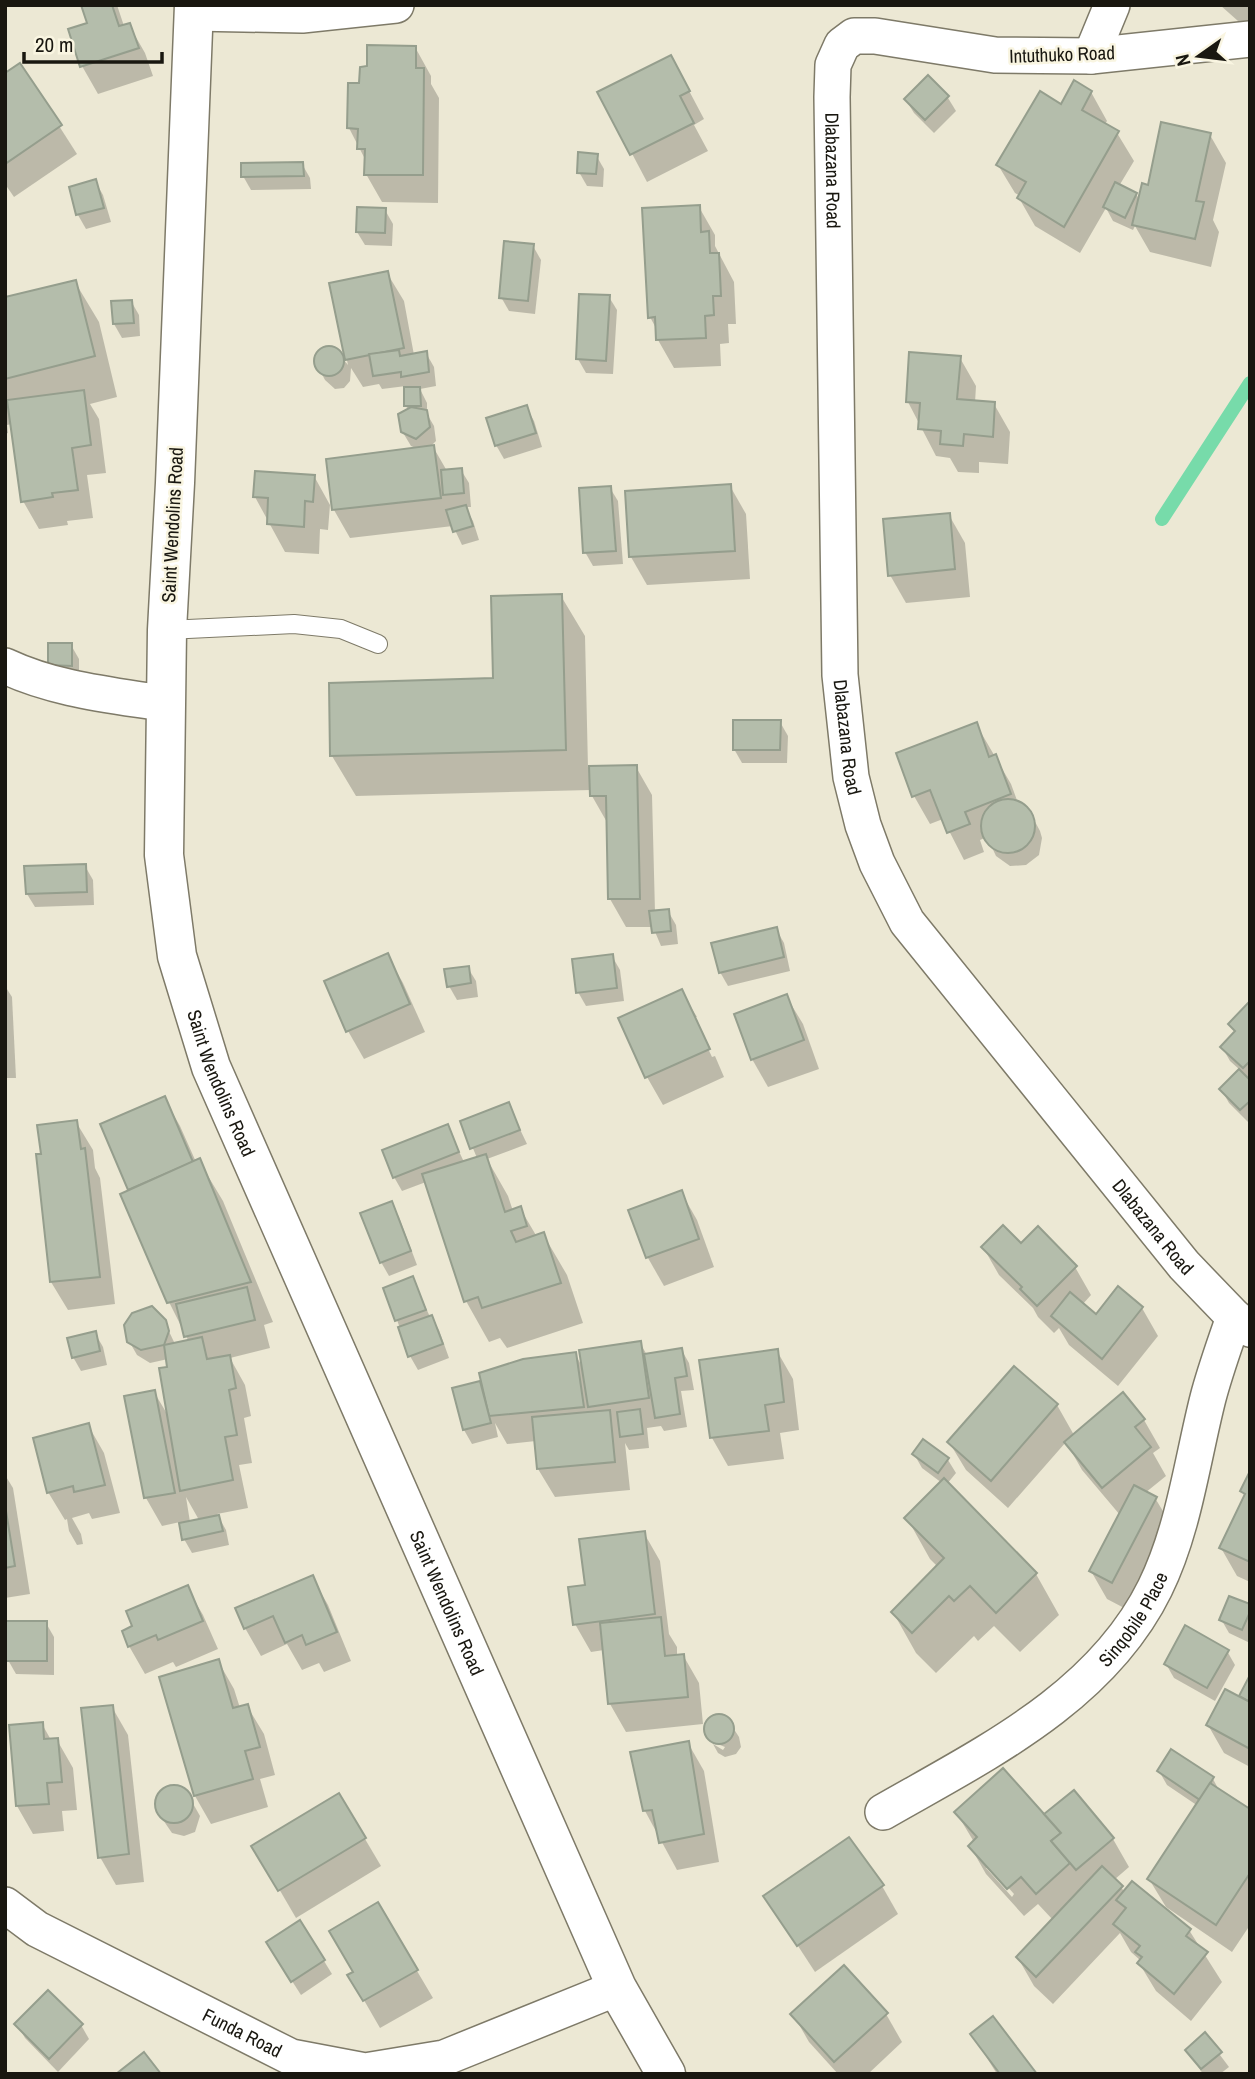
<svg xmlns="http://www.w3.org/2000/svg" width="1255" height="2079" viewBox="0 0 1255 2079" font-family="'Archivo Narrow',sans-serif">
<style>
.shadow{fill:#0003;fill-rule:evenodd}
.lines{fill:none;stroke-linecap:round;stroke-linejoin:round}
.stream{stroke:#77dbaa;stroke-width:14}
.building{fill:#b4bdab;stroke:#959e8d;stroke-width:2}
.lane-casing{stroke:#7e7a68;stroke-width:20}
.street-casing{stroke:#7e7a68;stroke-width:38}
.secondary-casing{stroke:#7e7a68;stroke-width:41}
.lane{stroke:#fff;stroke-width:18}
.street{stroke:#fff;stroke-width:35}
.secondary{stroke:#fff;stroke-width:38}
.labels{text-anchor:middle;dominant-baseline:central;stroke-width:5;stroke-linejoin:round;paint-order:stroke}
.street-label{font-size:19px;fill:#191710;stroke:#f9f5e1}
</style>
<rect width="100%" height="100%" fill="#ece8d4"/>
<g class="shadow">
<path d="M82,5H117L124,26L129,25L145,53L153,76L98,94L82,66L89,24Z"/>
<path d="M1220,5H1250V25L1247,29Z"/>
<path d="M415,47L431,76V84L439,98L438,203L382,202L366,174V161L349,128L361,85Z"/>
<path d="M20,65L77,154L14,197L5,184V75Z"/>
<path d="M928,78L948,98L956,111L934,133L914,113L906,100Z"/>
<path d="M686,85L704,119L694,125L708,151L647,182L600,93Z"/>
<path d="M1091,92L1107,121L1104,125L1117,133L1134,161L1119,186L1136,194L1140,201L1210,135L1226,163L1213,220L1219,232L1211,267L1150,252L1135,226L1133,230L1113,221L1106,208L1080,253L1035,226L1019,198L1020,196L1015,193L998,165L1062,106Z"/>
<path d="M596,155L604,169L603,187L587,186L579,172Z"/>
<path d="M302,164L310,178L311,189L251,190L243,176Z"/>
<path d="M95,181L103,195L111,222L86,229L78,215L71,188Z"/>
<path d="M699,207L715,235V246L734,282L736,324H728L729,343L720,344L721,366L674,368L658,340L657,330L650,317Z"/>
<path d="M385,210L393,224L392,246L365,245L357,232Z"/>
<path d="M533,246L541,260L535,314L509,311L501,297Z"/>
<path d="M387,273L404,301L414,355L426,353L434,367L436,386L420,389L427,403V414L434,426L436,441L432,445L447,471L461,470L469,483L471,507H465L473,521L479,540L462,545L453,526L350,538L334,510L328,460L418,449L411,446L402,431L408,410L406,406V386L382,389L379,384L363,387L351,368L350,381L344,388L335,389L325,380L315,361L318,353L325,348H334L348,365L331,284Z"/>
<path d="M75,282L99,322L117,397L90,404L99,419L106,473L87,475L93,518L67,521L68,525L39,529L23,501L12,424L7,425L8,433L5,434V299Z"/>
<path d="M609,297L617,310L613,374L586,373L578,359Z"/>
<path d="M131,301L139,315L140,336L122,338L114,324Z"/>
<path d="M960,358L976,386L975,403L994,404L1010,432L1008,464L979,462V473L958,472L950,458L936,456L908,402Z"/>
<path d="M526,407L534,421L542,447L504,459L496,445Z"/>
<path d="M314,476L330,505L328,530L320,529L319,554L285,552L255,497Z"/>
<path d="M730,486L746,514L750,579L647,585L631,557Z"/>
<path d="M610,488L618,501L623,564L593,566L585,552Z"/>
<path d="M949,515L965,543L970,597L906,603L890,575Z"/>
<path d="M561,596L585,636L588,768L636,767L652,795L655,912L668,911L676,925L678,944L661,946L653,927H626L610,899L608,824L592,796L591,790L356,796L332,756L495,680Z"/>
<path d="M71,645L79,659V679L50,664Z"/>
<path d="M780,722L788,736L787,763H742L734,749Z"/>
<path d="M976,724L1011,784L1018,803L1032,816L1040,831L1042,838L1039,855L1026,865L1010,866L996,856L987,837L980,840L984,852L964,860L943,819L930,824L914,796Z"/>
<path d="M85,866L93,880L94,905L35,907L27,894Z"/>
<path d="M776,929L784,943L790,971L728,986L720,972Z"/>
<path d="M387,955L403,983L425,1032L364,1059L348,1031Z"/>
<path d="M612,956L620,970L624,1001L586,1006L578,992Z"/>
<path d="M468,968L476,981L478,997L457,1000L449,986Z"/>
<path d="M5,986L12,997L16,1078H5Z"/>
<path d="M681,991L697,1017H693L712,1057L715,1056L724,1077L663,1105L647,1077Z"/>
<path d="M786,996L803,1024L819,1069L768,1087L752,1059Z"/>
<path d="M1249,1004L1250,1122L1249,1123L1229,1103L1221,1089L1240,1070L1230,1061L1222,1047L1235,1033L1230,1025Z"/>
<path d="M164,1098L180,1126L196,1162L199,1161L223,1201L273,1322L264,1325L270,1348L230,1358L245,1385L251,1416L244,1418L252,1463L239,1465L248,1508L217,1514L226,1530L229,1545L192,1553L184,1539L180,1522L162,1526L146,1498L154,1392L169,1417L168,1359L150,1363L137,1355L129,1341L164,1321L175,1344L189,1342L169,1302L131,1191L102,1125ZM186,1497L199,1520L190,1522Z"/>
<path d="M508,1104L527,1144L487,1159L508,1196L513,1211L520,1208L537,1237L543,1234L567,1275L583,1323L507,1348L500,1338L489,1342L466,1301L426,1182L402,1191L394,1177L447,1126L464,1162L477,1158L462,1122Z"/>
<path d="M76,1122L93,1150L95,1168L100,1178L115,1304L68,1310L51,1282L43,1156Z"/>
<path d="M681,1192L697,1220L714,1267L664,1286L648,1258L630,1211Z"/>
<path d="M391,1203L399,1217L417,1265L389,1276L381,1262Z"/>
<path d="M1021,1245L1075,1267L1091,1295L1082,1305L1096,1317L1142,1308L1158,1336L1118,1386L1069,1345L1059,1328L1054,1333L1038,1317L1033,1308L999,1275L983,1247Z"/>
<path d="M413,1279L430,1317H432L439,1330L449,1358L418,1370L410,1356L397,1320Z"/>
<path d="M95,1333L103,1347L107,1365L81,1371L73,1357Z"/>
<path d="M640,1343L647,1355L681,1349L689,1363L694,1390L681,1391L687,1427L664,1431L661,1426L647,1428L649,1448L629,1450L625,1443L630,1490L555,1497L538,1469L536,1441L507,1444L495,1423L498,1437L472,1444L464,1430L454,1389L575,1354L583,1368Z"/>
<path d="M777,1351L793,1379L799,1430L780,1433L784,1459L728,1466L712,1438L701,1361Z"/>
<path d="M1014,1368L1057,1405L1074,1435L1122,1395L1144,1420L1160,1448L1153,1453L1166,1476L1145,1493L1155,1498L1172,1526L1128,1610L1107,1599L1091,1571L1120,1515L1082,1470L1066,1442L1008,1508L966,1470L949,1442Z"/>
<path d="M88,1425L104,1453L120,1513L92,1519L89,1513L72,1518L81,1534L83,1544L77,1545L69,1531L67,1519L65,1520L48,1492Z"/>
<path d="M914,1454L948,1460L956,1473L947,1484L1036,1574L1059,1615L1020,1652L994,1626L978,1641L974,1636L936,1673L916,1653L893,1612L938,1567L930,1559L907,1518L942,1483L922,1468Z"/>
<path d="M5,1475L13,1488L30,1594L5,1598Z"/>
<path d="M1250,1475V1582L1237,1576L1221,1548L1245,1497L1242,1491Z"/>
<path d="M644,1533L660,1561L669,1634L677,1647V1656L683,1655L699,1683L703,1724L626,1732L610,1704L604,1650L591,1652L575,1624L586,1587Z"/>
<path d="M312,1577L328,1605L351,1661L324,1672L319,1663L302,1670L287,1644L261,1656L245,1628Z"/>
<path d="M187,1588L203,1615L218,1649L176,1667L173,1662L145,1674L129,1646Z"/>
<path d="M1250,1606V1643L1229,1633L1221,1619Z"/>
<path d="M46,1623L54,1637V1675L16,1674L8,1660Z"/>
<path d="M1227,1651L1235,1665L1215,1701L1174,1678L1166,1664Z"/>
<path d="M218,1661L234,1689L240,1708L247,1706L264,1734L275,1775L260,1779L268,1807L211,1824L195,1796L161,1678Z"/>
<path d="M1250,1679V1767L1224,1753L1208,1725L1239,1698Z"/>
<path d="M112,1707L128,1735L144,1882L116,1885L100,1857Z"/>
<path d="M719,1716L730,1723L739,1737L741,1747L736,1754L725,1757L718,1753L713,1744L723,1750L725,1747L710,1741L705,1730L710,1718Z"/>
<path d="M42,1724L51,1740H57L73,1768L77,1810L62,1811L64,1831L33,1834L17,1806Z"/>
<path d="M688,1743L704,1771L719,1862L677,1870L645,1811Z"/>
<path d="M1159,1771L1213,1779L1220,1792L1250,1812V1925L1232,1952L1166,1907L1149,1879L1198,1806L1167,1785Z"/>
<path d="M170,1786L182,1788L186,1791L200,1816L195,1832L184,1836L172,1833L159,1814L157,1803L161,1792Z"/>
<path d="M339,1795L381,1866L296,1918L254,1846Z"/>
<path d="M956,1812L1044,1817L1113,1839L1129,1867L1114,1880L1125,1892L1189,1930L1222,1982L1191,2021L1156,1991L1139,1963L1141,1961L1131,1952L1120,1933L1053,2004L1034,1986L1018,1958L1053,1920L1038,1904L1024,1916L986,1874L970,1846L974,1842ZM986,1868H991L1014,1894L1012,1897Z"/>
<path d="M882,1886L898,1914L815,1972L766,1897Z"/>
<path d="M378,1905L433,1998L380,2028L350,1976L356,1973Z"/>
<path d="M276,1956L324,1961L332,1974L301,1995Z"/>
<path d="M793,2014H886L902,2042L868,2074H838L809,2042Z"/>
<path d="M17,2024L81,2025L89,2039L58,2072L25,2038Z"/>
<path d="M972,2034L1035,2074H997Z"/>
<path d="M1205,2035L1229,2067L1220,2074H1203L1187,2050Z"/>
</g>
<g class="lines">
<path class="stream" d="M1162,519L1250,383"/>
</g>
<g class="building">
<path d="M81,5H112L119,26L130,23L139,48L80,67L68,29L87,23Z"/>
<path d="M367,45L416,46V68H424L423,175H364L365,149H357L358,129L347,128L348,83H359L360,67L367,66Z"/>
<path d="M671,55L690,91L680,96L694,123L630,155L597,92Z"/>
<path d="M20,63L62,125L5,164V73Z"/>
<path d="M928,75L949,96L925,120L904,99Z"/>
<path d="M1074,80L1092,91L1082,110L1119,131L1064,227L1017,198L1026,182L996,165L1040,91L1061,104Z"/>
<path d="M1161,122L1211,133L1196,201L1204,202L1195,239L1132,225L1142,183L1148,185Z"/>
<path d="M578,152L598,154L596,174L577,173Z"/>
<path d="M303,162L304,176L241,177V163Z"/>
<path d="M96,179L104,208L76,215L69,187Z"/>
<path d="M1115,182L1137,193L1125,218L1103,207Z"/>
<path d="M700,205L701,232L709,231L710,253H719L721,296H713L714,315L705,316L706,338L656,340L655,317L648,318L642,208Z"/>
<path d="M357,207L386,208L385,233L356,232Z"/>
<path d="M504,241L534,244L528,301L499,298Z"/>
<path d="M388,271L404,348L345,360L329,283Z"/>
<path d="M76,280L95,356L5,379V297Z"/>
<path d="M579,294L610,295L606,361L576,359Z"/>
<path d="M132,300L134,323L113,324L111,301Z"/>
<circle cx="329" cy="361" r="15"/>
<path d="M399,350L400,356L427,351L429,372L401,377V372L373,376L369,354Z"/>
<path d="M909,352L961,356L957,399L995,402L993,437L964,434L963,446L940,444L941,431L918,429L920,403L906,402Z"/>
<path d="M404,387H420L421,406H404Z"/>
<path d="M84,390L91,445L72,448L78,490L52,493L53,497L21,502L7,400Z"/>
<path d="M527,405L536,433L495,446L486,418Z"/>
<path d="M411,407L427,410L430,427L416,439L401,432L398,414Z"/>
<path d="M434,445L441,498L332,510L326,459Z"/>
<path d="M462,468L464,493L443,495L441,470Z"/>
<path d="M255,471L315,475L313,502L305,501L304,527L267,524L268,498L253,497Z"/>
<path d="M731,484L735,551L629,557L625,491Z"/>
<path d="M611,486L616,551L583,553L579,488Z"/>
<path d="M466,505L473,526L453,532L446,510Z"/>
<path d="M950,513L955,569L888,576L883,519Z"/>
<path d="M562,594L566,750L330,756L329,683L493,678L491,596Z"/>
<path d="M48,643H72V666L48,665Z"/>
<path d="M733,720H781L780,750H733Z"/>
<path d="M977,722L989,757L996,754L1011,794L965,812L970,824L947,833L930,790L912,797L896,753Z"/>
<path d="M637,765L640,899H608L606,796H590L589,766Z"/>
<circle cx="1008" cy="826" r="27"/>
<path d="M86,864L87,892L26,894L24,866Z"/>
<path d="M669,909L671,931L652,933L649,911Z"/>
<path d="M777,927L784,957L719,973L711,943Z"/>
<path d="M388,953L410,1004L346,1032L324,981Z"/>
<path d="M613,954L617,988L576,993L572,959Z"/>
<path d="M469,966L471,983L447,987L444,969Z"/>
<path d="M682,989L710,1049L645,1078L618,1018Z"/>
<path d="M787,994L804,1040L751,1060L734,1014Z"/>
<path d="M1249,1002L1250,1061L1243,1068L1220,1047L1235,1031L1228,1024Z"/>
<path d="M1239,1069L1250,1080V1101L1240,1110L1219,1089Z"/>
<path d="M165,1096L193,1162L128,1190L100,1124Z"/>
<path d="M509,1102L520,1130L470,1149L460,1121Z"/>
<path d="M77,1120L81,1149L85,1148L100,1277L50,1282L36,1154H41L37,1125Z"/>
<path d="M448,1124L459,1152L393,1178L382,1150Z"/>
<path d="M486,1154L505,1212L521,1206L527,1226L511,1231L516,1242L544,1232L561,1283L482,1308L478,1297L464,1302L422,1174Z"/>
<path d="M200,1158L251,1282L167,1303L120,1194Z"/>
<path d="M682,1190L699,1239L646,1258L628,1210Z"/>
<path d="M392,1201L411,1251L380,1263L360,1213Z"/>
<path d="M1003,1225L1021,1243L1038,1226L1077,1266L1037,1306L1020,1289L1022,1287L981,1247Z"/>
<path d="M413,1276L426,1310L395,1321L383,1288Z"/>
<path d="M1118,1286L1143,1307L1102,1359L1051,1316L1070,1292L1096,1314Z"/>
<path d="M247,1287L255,1320L184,1337L176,1304Z"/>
<path d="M152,1306L166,1320L169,1331L164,1345L141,1350L127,1342L124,1325L132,1313Z"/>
<path d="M432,1315L443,1344L408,1357L398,1327Z"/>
<path d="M96,1331L100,1351L72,1358L67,1338Z"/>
<path d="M202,1337L207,1359L230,1355L236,1388L229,1390L237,1435L225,1437L233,1480L180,1491L159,1368L167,1367L164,1345Z"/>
<path d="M641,1341L649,1398L588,1407L579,1350Z"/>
<path d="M682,1348L687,1376L675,1378L680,1414L655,1418L644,1354Z"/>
<path d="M778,1349L784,1402L765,1405L769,1431L710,1438L699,1360Z"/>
<path d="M576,1352L584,1407L489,1416L479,1373L523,1359Z"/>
<path d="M1014,1366L1058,1404L991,1481L947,1442Z"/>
<path d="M480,1381L491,1423L463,1430L452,1388Z"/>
<path d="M155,1390L175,1493L144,1498L124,1396Z"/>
<path d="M1123,1392L1145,1419L1135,1427L1151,1447L1102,1488L1064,1442Z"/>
<path d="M640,1409L643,1434L620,1437L617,1412Z"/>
<path d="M610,1410L615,1462L537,1469L532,1417Z"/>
<path d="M89,1423L105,1485L74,1492L73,1486L47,1493L33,1438Z"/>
<path d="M923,1439L949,1458L938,1473L912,1454Z"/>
<path d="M1250,1471V1562L1219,1548L1245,1494L1240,1491Z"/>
<path d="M944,1478L1037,1573L996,1613L970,1586L954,1601L949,1596L912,1633L891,1612L944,1558L904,1518Z"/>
<path d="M1134,1485L1157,1497L1112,1583L1089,1571Z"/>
<path d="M5,1505L15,1566L5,1568Z"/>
<path d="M219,1515L223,1531L182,1540L179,1523Z"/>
<path d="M645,1531L655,1614L573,1625L568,1587L585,1585L579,1539Z"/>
<path d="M313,1575L337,1632L306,1645L302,1635L285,1643L273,1616L244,1629L235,1608Z"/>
<path d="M188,1585L203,1621L158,1640L156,1635L128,1647L122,1631L132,1626L126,1611Z"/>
<path d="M1229,1596L1250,1604V1612L1242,1630L1219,1620Z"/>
<path d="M661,1617L665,1656L684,1654L688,1697L608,1704L600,1623Z"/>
<rect x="6" y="1621" width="41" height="40"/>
<path d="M1185,1625L1229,1650L1207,1688L1164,1664Z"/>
<path d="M219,1659L233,1708L248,1704L260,1747L245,1751L253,1779L194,1796L159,1677Z"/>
<path d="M1250,1675V1702L1239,1696Z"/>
<path d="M1225,1689L1250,1702V1749L1206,1725Z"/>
<path d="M113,1705L129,1854L98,1858L81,1708Z"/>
<circle cx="719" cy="1729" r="15"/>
<path d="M43,1722L44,1739L58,1738L62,1782L47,1783L49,1804L16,1806L9,1725Z"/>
<path d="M689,1741L704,1834L659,1843L652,1810L643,1811L630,1752Z"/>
<path d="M1171,1749L1214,1777L1200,1800L1157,1771Z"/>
<path d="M1003,1768L1061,1833L1051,1841L1070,1863L1036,1894L1021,1877L1007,1889L968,1846L977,1837L954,1812Z"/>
<path d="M1210,1783L1250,1809V1873L1216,1925L1147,1879Z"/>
<circle cx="174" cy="1804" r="19"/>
<path d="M1074,1790L1114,1838L1076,1870L1051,1841L1061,1833L1044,1814Z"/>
<path d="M339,1793L366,1838L278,1891L251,1846Z"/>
<path d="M849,1837L884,1885L797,1946L763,1896Z"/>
<path d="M1102,1866L1123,1886L1036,1977L1016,1957Z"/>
<path d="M1132,1881L1191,1929L1186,1936L1208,1952L1174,1994L1137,1963L1142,1957L1135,1952L1140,1946L1113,1924L1126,1908L1116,1900Z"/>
<path d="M378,1902L418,1970L363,2001L347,1975L353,1972L329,1931Z"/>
<path d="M300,1920L325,1960L291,1982L266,1942Z"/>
<path d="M844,1965L888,2013L834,2062L790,2014Z"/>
<path d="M48,1990L83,2024L49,2059L14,2024Z"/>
<path d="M993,2016L1037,2074H1000L970,2034Z"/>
<path d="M1205,2032L1222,2052L1201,2069L1185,2050Z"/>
<path d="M144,2052L161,2074H116Z"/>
</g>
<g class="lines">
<defs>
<path id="lane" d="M167,630L294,624L341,629L378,644"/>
<g id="street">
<path d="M193,13L302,15L396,5"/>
<path id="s1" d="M1250,39L1091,56L995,55L875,36H854L842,45L833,65L832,97L840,675L851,777L863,825L877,863L907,922L1184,1265L1234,1317L1250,1329"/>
<path d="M1091,56L1112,5"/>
<path d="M5,666C56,690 112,695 167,704"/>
<path id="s2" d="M883,1812C984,1754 1101,1698 1155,1588C1184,1529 1192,1461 1208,1398C1215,1371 1225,1344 1234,1317"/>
<path id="s3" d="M5,1905L37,1929L291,2057L365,2071L444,2058L617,1988"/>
</g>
<g id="secondary">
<path id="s4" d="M194,5L175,483L167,630L164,855L177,956L211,1067L617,1988L666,2074"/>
</g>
</defs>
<use href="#lane" class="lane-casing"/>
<use href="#street" class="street-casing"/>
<use href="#secondary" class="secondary-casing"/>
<use href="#lane" class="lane"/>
<use href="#street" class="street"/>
<use href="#secondary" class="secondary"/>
</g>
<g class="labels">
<g class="street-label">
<text transform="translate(1062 54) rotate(-2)">Intuthuko Road</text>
<text stroke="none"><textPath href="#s1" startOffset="541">Dlabazana Road</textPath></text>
<text transform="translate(172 525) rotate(-87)">Saint Wendolins Road</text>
<text stroke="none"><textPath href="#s1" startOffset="1108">Dlabazana Road</textPath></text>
<text stroke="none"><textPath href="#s4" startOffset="1087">Saint Wendolins Road</textPath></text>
<text stroke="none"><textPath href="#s1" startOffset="1696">Dlabazana Road</textPath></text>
<text stroke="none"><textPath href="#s4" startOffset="1654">Saint Wendolins Road</textPath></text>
<text stroke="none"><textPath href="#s2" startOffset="320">Sinqobile Place</textPath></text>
<text stroke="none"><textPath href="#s3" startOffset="270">Funda Road</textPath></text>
</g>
</g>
<rect width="1255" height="2079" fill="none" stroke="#191710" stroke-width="14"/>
<g transform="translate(1199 56) rotate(256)" stroke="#f9f5e1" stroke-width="5" paint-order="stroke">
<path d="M0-5L12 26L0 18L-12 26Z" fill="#191710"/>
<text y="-10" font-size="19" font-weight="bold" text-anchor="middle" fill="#191710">N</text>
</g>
<path d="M24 52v10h138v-10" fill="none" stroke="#191710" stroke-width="3.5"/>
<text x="35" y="52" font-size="21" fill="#191710" stroke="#f9f5e1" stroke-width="5" paint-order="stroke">20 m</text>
</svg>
